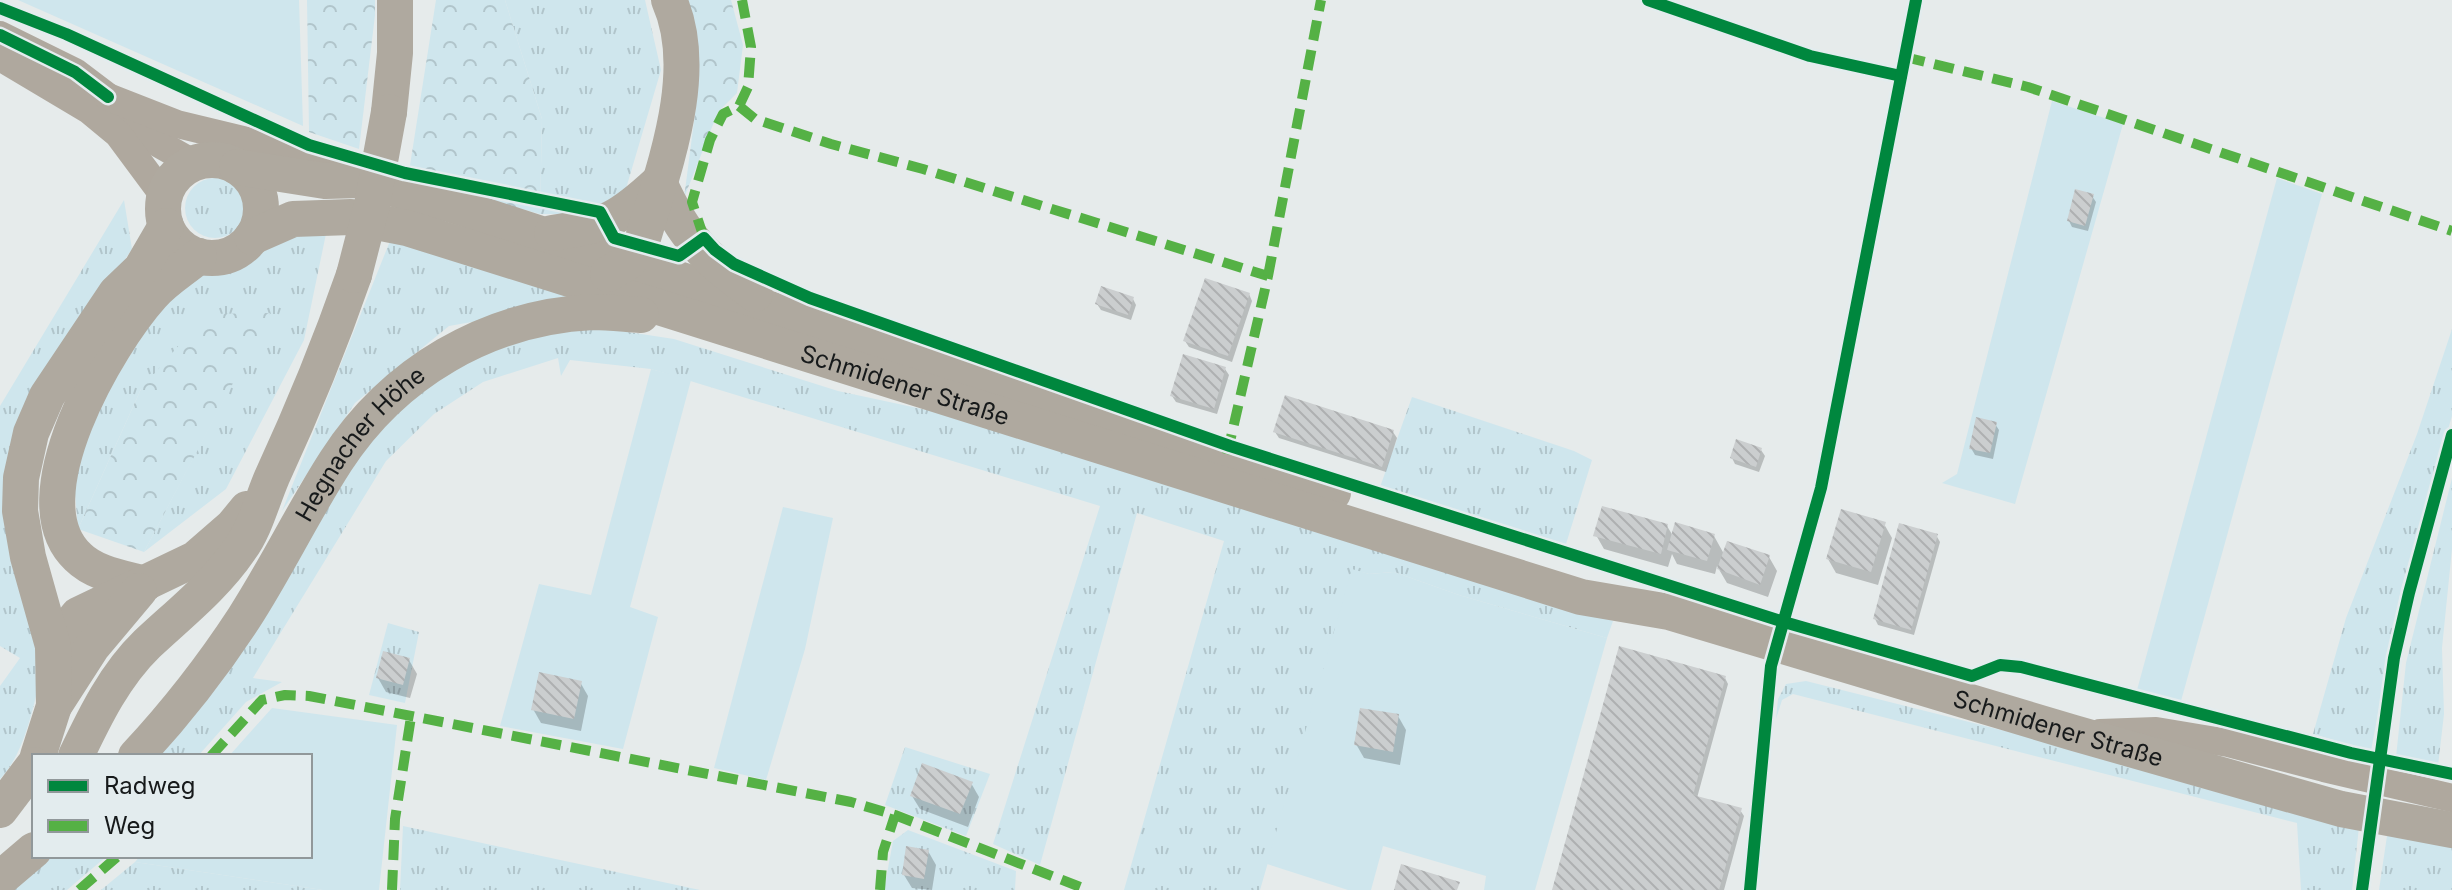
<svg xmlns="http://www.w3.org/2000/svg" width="2452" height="890" viewBox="0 0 2452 890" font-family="Inter,sans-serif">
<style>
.grass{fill:url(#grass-tufts)}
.forest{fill:url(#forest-crowns)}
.garden{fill:#cfe6ed}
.shadow{fill:#0003}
.building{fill:url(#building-back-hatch)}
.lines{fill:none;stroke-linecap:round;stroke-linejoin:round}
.minor{stroke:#afa89e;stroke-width:28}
.major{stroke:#afa99f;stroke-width:36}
.major-bridge{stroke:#afa99f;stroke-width:36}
.quiet{stroke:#55b145;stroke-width:10;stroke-dasharray:20 10;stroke-linecap:butt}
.cycleway-casing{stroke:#e3ecee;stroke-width:17}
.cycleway{stroke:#00873e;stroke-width:12}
.labels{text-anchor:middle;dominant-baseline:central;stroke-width:7;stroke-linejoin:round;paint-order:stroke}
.street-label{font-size:24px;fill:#171a1b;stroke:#e3ecee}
</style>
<defs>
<pattern id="grass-tufts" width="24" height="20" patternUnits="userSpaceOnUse" patternTransform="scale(2)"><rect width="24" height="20" fill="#cfe6ed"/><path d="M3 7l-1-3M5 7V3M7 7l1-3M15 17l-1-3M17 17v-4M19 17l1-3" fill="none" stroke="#b1c5cb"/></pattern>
<pattern id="forest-crowns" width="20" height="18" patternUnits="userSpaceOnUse" patternTransform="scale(2)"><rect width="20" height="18" fill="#cfe6ed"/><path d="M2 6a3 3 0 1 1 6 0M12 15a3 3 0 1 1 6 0" fill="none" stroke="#b1c5cb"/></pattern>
<pattern id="building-back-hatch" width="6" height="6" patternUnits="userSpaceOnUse" patternTransform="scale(2)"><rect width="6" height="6" fill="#cbcecf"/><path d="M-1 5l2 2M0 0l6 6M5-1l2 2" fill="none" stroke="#aeb0b1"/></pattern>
</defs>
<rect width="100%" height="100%" fill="#e6ebeb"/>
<g class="grass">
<path d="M505,0H645L661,70L625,192L589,214H540L542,119Z"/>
<circle cx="215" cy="208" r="30"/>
<path d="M124,200L132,249L29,403L39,684C31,716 23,755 0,779V686L20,658L0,646V406Z"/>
<path d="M327,229L304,340L226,489L144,552L269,313L141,389L78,529L73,470L85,428L166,297L198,273L234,270L276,239Z"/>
<path d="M392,236L595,300L449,326L355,403L282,511Z"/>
<path d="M602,328L674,339L838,391L978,421L1613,621L1607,638L1459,595L1394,572L1369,574L1353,570L1260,890H1124L1224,541L1137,513L1040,865L993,844L1100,506L651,369L570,360L561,376L558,358L483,382L434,414L386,461L253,678L282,682L246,702L198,756H151L349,466L389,413L480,353L547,332Z"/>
<path d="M2452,329V416L2401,589L2371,751L2313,734L2346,618L2417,434Z"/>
<path d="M1412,397L1574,451L1592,460L1566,544L1380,487Z"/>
<path d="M2452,478V549L2442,648L2444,714L2438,766L2396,757L2406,663Z"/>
<path d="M388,623L419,632L405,703L369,695Z"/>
<path d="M1806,681L2029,737L2359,827L2352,890H2301L2297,823L1793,694L1782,700L1776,719L1778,699L1786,684Z"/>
<path d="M905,747L990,774L966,836L885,805Z"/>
<path d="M403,826L700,890H400Z"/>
<path d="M2388,829L2452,842V890H2379Z"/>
<path d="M908,830L1016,871L1015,890H884L893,841Z"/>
<path d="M50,856H107L67,890H9Z"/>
<path d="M135,862L323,890H101Z"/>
</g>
<g class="forest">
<path d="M307,0H375V15L359,149L309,132Z"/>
<path d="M436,0H505L542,119L540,214L408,178Z"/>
<path d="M678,0H731L743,45L737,93L718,112L684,198L696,106Z"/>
<path d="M270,313L144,552L78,529L141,389L206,314Z"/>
</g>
<g class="garden">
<path d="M18,0H299L303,126Z"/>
<path d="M2052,101L2123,124L2015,504L1942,483L1957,474Z"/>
<path d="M2277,178L2322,194L2181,701L2137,690Z"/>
<path d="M651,369L691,380L630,607L658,617L623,749L500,726L539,584L591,595Z"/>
<path d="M783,507L833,518L805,649L766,780L714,768Z"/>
<path d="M1352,569L1369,574L1394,572L1459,595L1607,638L1535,890H1484L1486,876L1383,846L1371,890H1348L1267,864Z"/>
<path d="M272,708L397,725L379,890H323L135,862L140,856H310V756H229Z"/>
</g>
<g class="shadow">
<path d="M2092,196L2096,202L2088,231L2072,227L2069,221Z"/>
<path d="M1249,294L1252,301L1232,362L1189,347L1185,341Z"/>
<path d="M1133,299L1136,305L1131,320L1101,310L1097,304Z"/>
<path d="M1225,369L1229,375L1217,414L1176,402L1172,396Z"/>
<path d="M1995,424L1999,430L1993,459L1975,455L1971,448Z"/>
<path d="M1275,432H1393L1397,438L1386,472L1279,438Z"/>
<path d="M1761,450L1765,456L1759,472L1735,464L1732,458Z"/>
<path d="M1884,524L1892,538L1878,585L1836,573L1828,559Z"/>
<path d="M1667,526L1673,536H1714L1724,554L1769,557L1777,571L1768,597L1727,583L1717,566L1715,574L1677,564L1672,554L1668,567L1604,549L1596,535Z"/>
<path d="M1936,535L1940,542L1914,635L1878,625L1875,619Z"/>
<path d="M409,660L417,674L410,698L386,692L378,678Z"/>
<path d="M1725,678L1728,684L1697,798L1740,810L1744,816L1724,890H1554Z"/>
<path d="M580,682L588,696L581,731L541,723L533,709Z"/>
<path d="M1398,716L1406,730L1400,765L1364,758L1356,744Z"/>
<path d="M971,783L979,797L968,827L920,809L912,796Z"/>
<path d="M928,851L936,865L932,890L912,888L904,875Z"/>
</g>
<g class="building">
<path d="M2075,189L2094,194L2085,226L2067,221Z"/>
<path d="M1205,278L1250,293L1228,356L1183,341Z"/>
<path d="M1101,286L1134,297L1128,315L1095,304Z"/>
<path d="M1183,354L1226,367L1214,409L1170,396Z"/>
<path d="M1285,395L1394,430L1382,467L1273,432Z"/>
<path d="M1976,417L1997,422L1990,453L1969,449Z"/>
<path d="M1736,439L1762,448L1756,467L1730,458Z"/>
<path d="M1602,506L1668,524L1661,554L1593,536Z"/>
<path d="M1841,509L1886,522L1871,572L1826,559Z"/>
<path d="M1675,522L1715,534L1707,561L1667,550Z"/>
<path d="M1899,523L1938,534L1911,630L1873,619Z"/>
<path d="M1727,541L1770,555L1760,585L1717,569Z"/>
<path d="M1619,646L1726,676L1693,795L1742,808L1719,890H1552Z"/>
<path d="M383,651L410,658L403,685L376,678Z"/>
<path d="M539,672L582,681L574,719L531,710Z"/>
<path d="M1360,708L1399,714L1393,752L1354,745Z"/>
<path d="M922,763L973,782L960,814L910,796Z"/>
<path d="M906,846L929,850L924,879L902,875Z"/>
<path d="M1401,864L1460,882L1457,890H1394Z"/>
</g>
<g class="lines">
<g class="minor">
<path d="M0,35L75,72L108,97L156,142L193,163"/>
<path d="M0,57L89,110L118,134L164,196"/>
<path d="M108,97L177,124L321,159L361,180"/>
<path d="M2100,733L2156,731L2228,743L2324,768L2452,798"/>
</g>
<g class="major">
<path d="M389,112L395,53V0"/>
<circle cx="212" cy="209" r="49"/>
<path d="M237,167L325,181L361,180L452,205L1333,493"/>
<path d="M659,182C684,238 706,259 755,294"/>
<path d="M552,233C607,225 618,220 659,182"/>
<path id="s1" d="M252,237L293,219L351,217L407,228L1581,597L1669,612L2074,733L2341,809L2452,830"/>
<path d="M608,274L628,262L641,245C662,172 702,73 669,0"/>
<path d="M145,584C123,578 95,574 78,557C16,499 108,344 152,295C165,280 184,269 199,256"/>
<path d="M53,646L78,615L195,559L233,526L247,509"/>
<path d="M54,706L92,647L139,591"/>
<path d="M38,756L54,706L53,646L28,557L20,511L21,478L31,433L47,396L116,293L141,269L166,226"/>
<path d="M76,756C95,716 115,675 147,644C180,613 214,587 240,549C255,529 262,500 272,477C303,410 330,344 354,275"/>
<path id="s2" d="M136,756C176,713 212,667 244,618C277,567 303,512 336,461C393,373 487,317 593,312C608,312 625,314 641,315"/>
<path d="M0,810L34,765"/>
<path d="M0,879L34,850"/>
</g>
<path class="major-bridge" d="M354,275L372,205L389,112"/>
<g class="quiet">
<path d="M1905,57L2028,87L2452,231"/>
<path d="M739,106L755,119L831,144L923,169L1268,276L1226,459"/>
<path d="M704,238L692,202L710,140L723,114L739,106L748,87L751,47L742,0"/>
<path d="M1268,276L1321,0"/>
<path d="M211,756L262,700L285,695L309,696L851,802L895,815L1088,890"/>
<path d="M79,890L118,856"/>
<path d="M392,890L395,819L411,717"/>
<path d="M880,890L883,852L895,815"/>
</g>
<defs>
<g id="cycleway">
<path d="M1648,0L1810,56L1901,76"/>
<path d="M0,8L66,34L309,145L405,173L600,212L614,238L679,256L704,238L715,250L734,264L810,298L1230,446L1784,622L1972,676L2000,665L2021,667L2351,753L2452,774"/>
<path d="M0,35L75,72L108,97"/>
<path d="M1750,890L1771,666L1821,488L1916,0"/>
<path d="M2362,890L2394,658L2409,593L2452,435"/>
</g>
</defs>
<use href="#cycleway" class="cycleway-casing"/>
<use href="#cycleway" class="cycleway"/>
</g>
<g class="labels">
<g class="street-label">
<text stroke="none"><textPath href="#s1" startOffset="682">Schmidener Straße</textPath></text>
<text stroke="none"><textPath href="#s2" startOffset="386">Hegnacher Höhe</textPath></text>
<text stroke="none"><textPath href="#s1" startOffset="1886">Schmidener Straße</textPath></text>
</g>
</g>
<rect x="32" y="754" width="280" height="104" fill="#e3ecee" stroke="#91989a" stroke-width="2"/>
<rect x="48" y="780" width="40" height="12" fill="#00873e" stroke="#91989a" stroke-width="2"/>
<text x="104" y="794" font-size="24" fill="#171a1b">Radweg</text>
<rect x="48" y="820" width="40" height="12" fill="#55b145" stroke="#91989a" stroke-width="2"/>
<text x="104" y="834" font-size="24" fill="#171a1b">Weg</text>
</svg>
